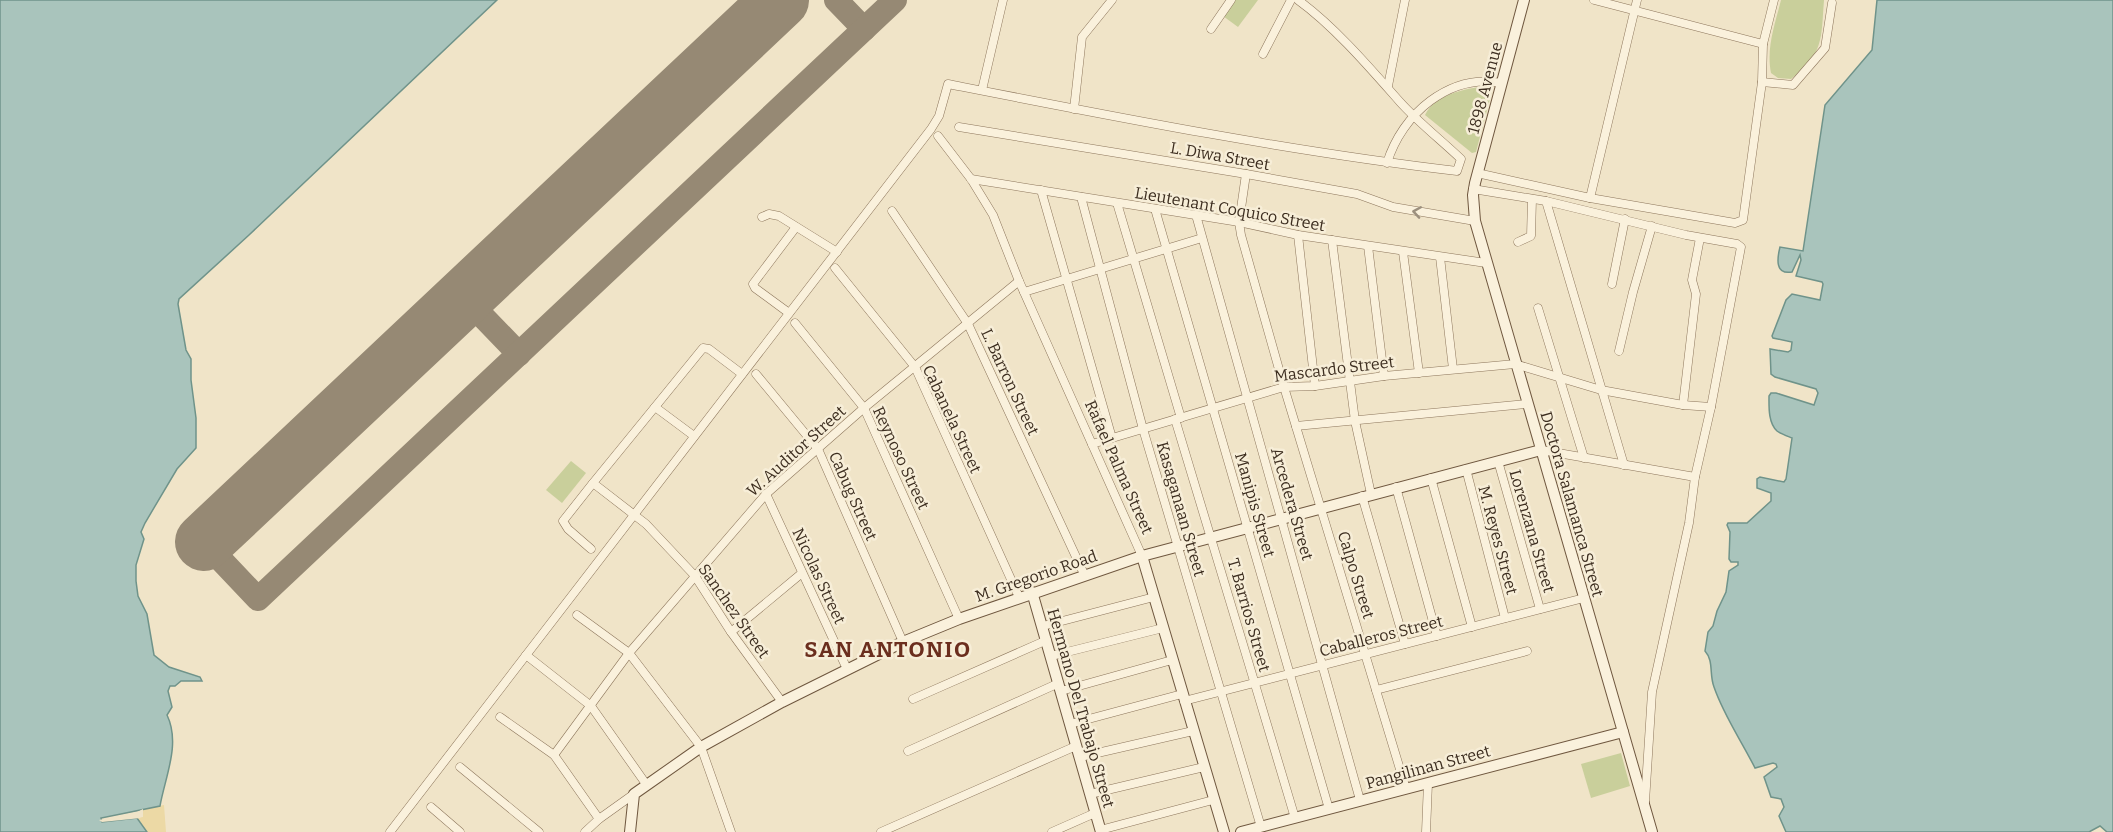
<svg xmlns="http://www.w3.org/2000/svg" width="2113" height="832" viewBox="0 0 2113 832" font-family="Bitter,serif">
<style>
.green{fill:#c9cf9b}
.sand{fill:#ecd9a5}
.water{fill:#a9c4bc;stroke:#6f938a;stroke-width:1.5}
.pier{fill:#f0e4c8}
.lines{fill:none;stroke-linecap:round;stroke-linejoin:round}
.taxiway{stroke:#968974;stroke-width:24}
.runway{stroke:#968974;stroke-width:58}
.street-casing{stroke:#8d765c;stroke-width:9}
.secondary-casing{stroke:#6f573f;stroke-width:12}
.street{stroke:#faf1dc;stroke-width:8}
.secondary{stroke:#faf1dc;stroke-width:10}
.oneway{stroke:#9c907e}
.labels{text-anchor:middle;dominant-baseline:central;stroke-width:5;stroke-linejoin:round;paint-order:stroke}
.street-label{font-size:16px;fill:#3d2e20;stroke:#f7eed8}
.district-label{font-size:22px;font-weight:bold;letter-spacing:1.5px;fill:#6b2e1e;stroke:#f7eed8}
</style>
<rect width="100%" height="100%" fill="#f0e4c8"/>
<g class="green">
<path d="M1234,0H1258L1238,27L1223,16Z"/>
<path d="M1781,0H1824C1821,40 1824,53 1791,79L1778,78L1771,73C1766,48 1775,24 1781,0Z"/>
<path d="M1486,86L1492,91L1476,152L1472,153L1425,115C1435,94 1465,89 1486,86Z"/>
<path d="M571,461L586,473L562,503L546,490Z"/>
<path d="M1621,753L1630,786L1591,798L1581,764Z"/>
</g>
<path class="sand" d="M164,805L166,832H147L137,818L143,817V809Z"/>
<g class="water">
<path d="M0,0H497L249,235L179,299L178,304L186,350L191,359V380L196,418V448L177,469L145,523L141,532L144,539L136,565V581L138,596L147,614L154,655L169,667L200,677L202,681H181L175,686H170L168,691L172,707L167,715C181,744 165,777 160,806L101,818L102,822L137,818L147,832H0Z"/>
<path d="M1877,0H2113V832H2107L2100,826L2089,832H1786L1779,816L1784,807L1781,799L1771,797L1764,777L1777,767L1776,764L1773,763L1755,768C1741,740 1724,716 1714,687C1709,674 1714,661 1705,651L1708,632L1713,626L1717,611L1726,592L1729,571L1738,565V562H1731L1729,559L1730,532L1727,525L1728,523H1747L1771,501V493L1757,488V479L1760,477L1784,482L1786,479L1792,438C1787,436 1781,434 1777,431C1768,423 1769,406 1769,396L1771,393H1776L1814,405L1818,393L1816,389L1775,377L1771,374L1770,349L1788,352L1791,350L1792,342L1773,338L1772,336L1786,300L1792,294L1820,300L1823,284L1822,282L1796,276L1801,260L1800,255L1792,272C1775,275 1777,259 1780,247L1803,251L1825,105L1872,50Z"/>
</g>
<path class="pier" d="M143,809V812L137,815L141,818L102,822L99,820L137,812Z"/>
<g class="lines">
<g class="taxiway">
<path d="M836,0L864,29"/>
<path d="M464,297L519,354"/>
<path d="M204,542L258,599L895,0"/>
</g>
<path class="runway" d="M204,542L780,0"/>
<defs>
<g id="street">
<path d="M1594,0L1763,44"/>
<path d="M1211,29L1231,0"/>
<path d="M1263,54L1291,0"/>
<path d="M1762,82L1793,85L1825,48L1832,3"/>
<path d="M1388,86L1405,0"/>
<path d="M982,90L1003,0"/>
<path d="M1074,109L1082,37L1112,0"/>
<path d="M959,127L1246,174L1357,194L1393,207L1475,221"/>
<path d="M938,136L971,179L993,215L1019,281L1142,556"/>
<path d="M1387,163C1402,114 1449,73 1502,83"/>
<path d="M1477,173L1590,198L1735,223L1743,220L1762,82L1763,44L1774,0"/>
<path d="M1246,174L1239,222L1241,235L1284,387L1406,789"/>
<path d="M971,179L1239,222L1298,235L1486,263"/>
<path d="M1473,189L1546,201L1686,235L1737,244L1741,247L1711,407L1695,477L1689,523L1652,692L1645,802"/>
<path d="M1041,190L1112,438"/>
<path d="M1081,197L1143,429L1261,827"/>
<path d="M1590,198L1637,0"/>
<path d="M1546,201L1624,465"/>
<path d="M1117,203L1181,418"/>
<path d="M1155,209L1329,809"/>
<path d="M892,211L968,324L1084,574"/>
<path d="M1196,215L1360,800"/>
<path d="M762,217L769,214L779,216L837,252"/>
<path d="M1298,235L1315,386"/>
<path d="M1332,240L1355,421L1371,494"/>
<path d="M1518,242L1531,236L1532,199"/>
<path d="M1368,246L1384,376"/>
<path d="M1403,252L1419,373"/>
<path d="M1440,257L1453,369"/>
<path d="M835,268L915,367L1019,597"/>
<path d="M1612,284L1625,219"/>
<path d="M1024,292L1202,238"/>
<path d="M1538,308L1584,458"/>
<path d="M789,313L755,288L753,284L796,227"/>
<path d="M795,323L864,408L959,619"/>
<path d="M1619,351L1633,292L1652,226"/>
<path d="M756,374L818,449L903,642"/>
<path d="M1683,405L1696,294L1692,280L1700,238"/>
<path d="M655,407L593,483L646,524L695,576L731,632L782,702"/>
<path d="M1175,419C1216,552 1255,685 1295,818"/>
<path d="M1296,426L1527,404"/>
<path d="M694,436L655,407L703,348L709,349L742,374"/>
<path d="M1092,444L1284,387L1315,386L1384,376L1515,364L1601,390L1683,405L1711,407"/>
<path d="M1541,450L1695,477"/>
<path d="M1498,461L1540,609"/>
<path d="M1466,469L1505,618"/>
<path d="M1431,478L1472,627"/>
<path d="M1396,487L1437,636"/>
<path d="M766,494L847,669"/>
<path d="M1362,496L1405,644"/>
<path d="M591,549L568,529L563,521L593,483"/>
<path d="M577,615L629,653L701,747L731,832"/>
<path d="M1043,626L1154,597"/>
<path d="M731,632L802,573"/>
<path d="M526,655L591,706L646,784"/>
<path d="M1051,656L1163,628"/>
<path d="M1376,690L1527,651"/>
<path d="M1061,691L1172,660"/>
<path d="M913,699L1047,640"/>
<path d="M1184,701L1584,598"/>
<path d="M500,717L554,755L599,819"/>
<path d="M1070,724L1182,694"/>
<path d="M908,751L1059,683"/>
<path d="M554,755L629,653L766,494L864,408L1019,281"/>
<path d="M1080,757L1193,731"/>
<path d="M460,767L539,832"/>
<path d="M1090,794L1204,767"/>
<path d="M431,807L460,832"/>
<path d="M1100,830L1213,800"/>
<path d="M390,832L931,129L939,116L948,84C1116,117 1287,151 1457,171L1461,159C1441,140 1418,122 1400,102C1370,68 1334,26 1298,0"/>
<path d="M585,832L599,819L634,794"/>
<path d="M881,832L1076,746"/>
<path d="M1052,832L1095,813"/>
<path d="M1426,832L1428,783"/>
</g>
<g id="secondary">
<path d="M1524,0L1475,183L1473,195L1475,221L1652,832"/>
<path d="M1142,556L1224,832"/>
<path d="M1032,592L1101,832"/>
<path d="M630,832L634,794L701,747L782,702L903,642L959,619L1142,556L1541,450"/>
<path d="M1241,832L1623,732"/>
</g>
</defs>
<use href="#street" class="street-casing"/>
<use href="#secondary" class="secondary-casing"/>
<use href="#street" class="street"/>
<use href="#secondary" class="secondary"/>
</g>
<defs><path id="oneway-chevron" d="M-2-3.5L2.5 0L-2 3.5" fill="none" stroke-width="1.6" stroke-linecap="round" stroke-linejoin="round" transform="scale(1.5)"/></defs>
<use class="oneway" href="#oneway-chevron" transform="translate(1417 212) rotate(-171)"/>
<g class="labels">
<g class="street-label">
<text transform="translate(1485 88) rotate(-75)">1898 Avenue</text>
<text transform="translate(1220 156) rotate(10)">L. Diwa Street</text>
<text transform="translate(1230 209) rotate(10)">Lieutenant Coquico Street</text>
<text transform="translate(1334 369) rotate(-7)">Mascardo Street</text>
<text transform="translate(1010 382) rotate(65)">L. Barron Street</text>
<text transform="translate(952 419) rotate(65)">Cabanela Street</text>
<text transform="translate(796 451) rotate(-42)">W. Auditor Street</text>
<text transform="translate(901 458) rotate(65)">Reynoso Street</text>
<text transform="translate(1119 467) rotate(66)">Rafael Palma Street</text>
<text transform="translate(853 496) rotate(66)">Cabug Street</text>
<text transform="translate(1292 504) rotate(74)">Arcedera Street</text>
<text transform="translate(1572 504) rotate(74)">Doctora Salamanca Street</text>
<text transform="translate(1255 505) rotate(74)">Manipis Street</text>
<text transform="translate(1181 509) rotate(74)">Kasaganaan Street</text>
<text transform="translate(1532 531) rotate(74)">Lorenzana Street</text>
<text transform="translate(1498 540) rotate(75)">M. Reyes Street</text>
<text transform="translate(1356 575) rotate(73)">Calpo Street</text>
<text transform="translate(819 576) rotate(65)">Nicolas Street</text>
<text transform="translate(1036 576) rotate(-19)">M. Gregorio Road</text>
<text transform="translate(734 611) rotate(55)">Sanchez Street</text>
<text transform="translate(1249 615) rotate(74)">T. Barrios Street</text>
<text transform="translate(1381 636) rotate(-14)">Caballeros Street</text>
<text transform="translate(1081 708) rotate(74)">Hermano Del Trabajo Street</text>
<text transform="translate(1428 767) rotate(-15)">Pangilinan Street</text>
</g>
<g class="district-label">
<text x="888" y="649">SAN ANTONIO</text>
</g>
</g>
</svg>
